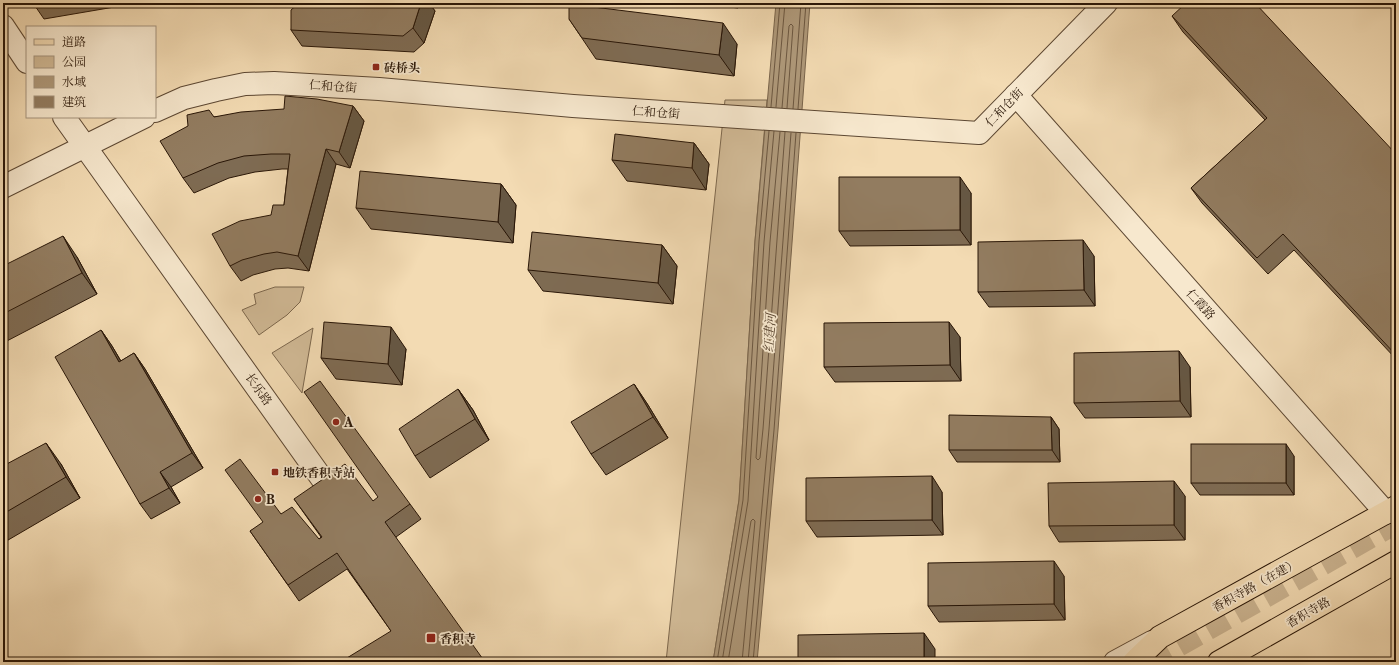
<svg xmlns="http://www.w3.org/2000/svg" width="1399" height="665" viewBox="0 0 1399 665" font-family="'Libre Caslon Text','Noto Serif SC',serif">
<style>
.green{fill:#d1ba96;stroke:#7d684e}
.water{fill:#ae9879;stroke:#79644b}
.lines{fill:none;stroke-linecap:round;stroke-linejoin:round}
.shore{stroke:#6c5740;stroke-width:1}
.major-tunnel{stroke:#cbb491;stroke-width:22;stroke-dasharray:22 11;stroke-linecap:butt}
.minor-casing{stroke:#5c4732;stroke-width:24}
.major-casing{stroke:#291607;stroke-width:24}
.minor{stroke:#f7e8ce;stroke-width:22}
.major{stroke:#f3dbb3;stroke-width:22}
.wall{fill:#7e6b53;stroke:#291607}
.shaded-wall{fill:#665743;stroke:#291607}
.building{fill:#927c60;stroke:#291607}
.poi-dot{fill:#8f2418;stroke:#f7e8ce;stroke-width:1.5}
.labels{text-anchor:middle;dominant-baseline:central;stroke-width:3.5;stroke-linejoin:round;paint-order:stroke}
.poi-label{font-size:12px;font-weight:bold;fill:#291607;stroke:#f7e8ce;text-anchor:start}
.street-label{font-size:12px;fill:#291607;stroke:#f7e8ce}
.water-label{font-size:13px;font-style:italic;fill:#5e4a35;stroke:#f7e8ce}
</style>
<rect width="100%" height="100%" fill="#f3dbb3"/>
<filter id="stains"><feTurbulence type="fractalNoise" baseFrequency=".005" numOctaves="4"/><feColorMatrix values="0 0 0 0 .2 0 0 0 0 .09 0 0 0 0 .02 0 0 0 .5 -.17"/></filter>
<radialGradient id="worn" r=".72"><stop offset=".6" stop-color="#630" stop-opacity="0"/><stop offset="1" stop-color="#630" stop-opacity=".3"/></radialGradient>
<g class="green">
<path d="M725,100H767L755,241L739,500L713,662H666Z"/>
<path d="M275,287H304L300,302L287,315L259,335L242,310L256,304L254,294Z"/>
<path d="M313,328L302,393L272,353Z"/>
</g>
<path class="water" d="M776,3H810L778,430L757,662H713L739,500L755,241Z"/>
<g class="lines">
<g class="shore">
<path d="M771,107L780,3"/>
<path d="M776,107L785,3"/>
<path d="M782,108L789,26L791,24L793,26L787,108"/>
<path d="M793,109L801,3"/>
<path d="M798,109L806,3"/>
<path d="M780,132L770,242L756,458L758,460L760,458L763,429L785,132"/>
<path d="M717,662L743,500L759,241L769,131"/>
<path d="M722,662L748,501L764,242L774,131"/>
<path d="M728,662L751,521L753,519L755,521L742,662"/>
<path d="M748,662L769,429L791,133"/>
<path d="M753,662L774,430L796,133"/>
</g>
<path class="major-tunnel" d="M1150,662L1396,523"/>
<defs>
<g id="minor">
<path d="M3,26L27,62"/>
<path d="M1016,95L1386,513"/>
<path d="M155,111L184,98L216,90L245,84L274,83L379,89L573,106L979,133L1106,3"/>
<path d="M64,117L340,504"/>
<path d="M3,187L144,117"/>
<path d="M1115,662L1152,642"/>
</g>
<g id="major">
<path d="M1134,662L1160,637L1396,507"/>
<path d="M1219,662L1396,562"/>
</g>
</defs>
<use href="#minor" class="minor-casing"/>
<use href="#major" class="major-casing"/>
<use href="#minor" class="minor"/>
<use href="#major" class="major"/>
</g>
<g class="wall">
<path d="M33,3H138L44,19Z"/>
<path d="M299,3H429L435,11L424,43L414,52L302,46L291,30Z"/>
<path d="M696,3H739L738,8Z"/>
<path d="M1172,16L1396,154V359L1294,250L1268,274L1202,203L1191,188L1265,120L1183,32Z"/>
<path d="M569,19L737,44L734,76L596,59Z"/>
<path d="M353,106L364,121L350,168L336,164L309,271L288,268L275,269L253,275L241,281L230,266L271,215L284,205L288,169H282L255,172L229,178L194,193L183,178L214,117Z"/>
<path d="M694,143L709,164L706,190L627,181L612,160Z"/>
<path d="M501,184L516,205L513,243L371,229L356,208Z"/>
<path d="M971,193V245L850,246L839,231Z"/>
<path d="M662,245L677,266L673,304L543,291L528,270Z"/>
<path d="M1094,256L1095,306L989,307L978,292Z"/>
<path d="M77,257L97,294L3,343V266Z"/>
<path d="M101,330L112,346L121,361L134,353L145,369L203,468L171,487L180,503L151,519L140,504Z"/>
<path d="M960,337L961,381L835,382L824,367Z"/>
<path d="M406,349L402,385L336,379L321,358Z"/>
<path d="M1190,367L1191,417L1085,418L1074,403Z"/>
<path d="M634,384L648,405L668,438L606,475L591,454Z"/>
<path d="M458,389L473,410L489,440L430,478L415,456Z"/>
<path d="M1051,417L1059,429L1060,462H957L949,450Z"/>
<path d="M1294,456V495H1200L1191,483Z"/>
<path d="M61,464L80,498L3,543V466Z"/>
<path d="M942,492L943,535L817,537L806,521Z"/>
<path d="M1185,496V540L1059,542L1049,526Z"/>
<path d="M294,499L373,501L410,504L421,519L396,537L391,631L347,569L299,601L250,531L281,514L319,539L321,537Z"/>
<path d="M1064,576L1065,620L939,622L928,606Z"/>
</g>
<g class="shaded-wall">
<path d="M421,3H429L435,11L424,43L413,28Z"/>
<path d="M735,3H739L738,8Z"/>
<path d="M723,23L737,44L734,76L719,55Z"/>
<path d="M353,106L364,121L350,168L339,152Z"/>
<path d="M694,143L709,164L706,190L692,168Z"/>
<path d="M326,149L336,164L309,271L298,256Z"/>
<path d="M960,177L971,193V245L960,230Z"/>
<path d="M501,184L516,205L513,243L498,222Z"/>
<path d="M63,236L77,257L97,294L82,273Z"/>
<path d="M1083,240L1094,256L1095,306L1084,290Z"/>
<path d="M662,245L677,266L673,304L658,283Z"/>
<path d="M949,322L960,337L961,381L950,365Z"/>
<path d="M391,327L406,349L402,385L388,364Z"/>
<path d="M101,330L112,346L130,377L119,362Z"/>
<path d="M1179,351L1190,367L1191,417L1180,401Z"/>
<path d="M134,353L145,369L203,468L192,453Z"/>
<path d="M634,384L648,405L668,438L653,417Z"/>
<path d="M458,389L473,410L489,440L475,419Z"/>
<path d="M1051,417L1059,429L1060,462L1052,450Z"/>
<path d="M46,443L61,464L80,498L66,477Z"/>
<path d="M1286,444L1294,456V495L1286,483Z"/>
<path d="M160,472L171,487L180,503L169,488Z"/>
<path d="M932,476L942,492L943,535L932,520Z"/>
<path d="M1174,481L1185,496V540L1174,525Z"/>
<path d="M1054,561L1064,576L1065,620L1054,604Z"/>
<path d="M924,633L935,649V662H924Z"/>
</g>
<g class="building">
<path d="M299,3H421L413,28L403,36L291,30V10Z"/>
<path d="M1186,3H1255L1396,154V355L1283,234L1257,258L1191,188L1267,118L1172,16Z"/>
<path d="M569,4L723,23L719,55L582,38L569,19Z"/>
<path d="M285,96L317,99L353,106L339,152L326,149L298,256L277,252L264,254L242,260L230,266L212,234L240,221L271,215L273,205H284L290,154H271L244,156L218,163L183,178L160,141L188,126L187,115L209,110L214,117L241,112L284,109Z"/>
<path d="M615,134L694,143L692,168L612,160Z"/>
<path d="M360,171L501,184L498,222L356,208Z"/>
<path d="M839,177H960V230L839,231Z"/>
<path d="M532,232L662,245L658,283L528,270Z"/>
<path d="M63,236L82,273L3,314V266Z"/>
<path d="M1083,240L1084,290L978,292V242Z"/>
<path d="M324,322L391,327L388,364L321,358Z"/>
<path d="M949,322L950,365L824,367V323Z"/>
<path d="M101,330L119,362L134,353L192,453L160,472L169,488L140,504L55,357Z"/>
<path d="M1179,351L1180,401L1074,403V353Z"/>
<path d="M320,381L410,504L385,522L485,662H343L342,661L391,631L337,553L288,585L250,531L263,522L225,470L240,459L281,514L292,507L319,539L322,537L294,499L345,464L373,501L378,497L304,392Z"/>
<path d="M634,384L653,417L591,454L571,422Z"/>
<path d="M458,389L475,419L415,456L399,429Z"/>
<path d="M949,415L1051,417L1052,450H949Z"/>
<path d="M46,443L66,477L3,514V466Z"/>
<rect x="1191" y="444" width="95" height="39"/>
<path d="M932,476V520L806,521V478Z"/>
<path d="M1174,481V525L1049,526L1048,483Z"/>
<path d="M1054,561V604L928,606V563Z"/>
<path d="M924,633V662H798V635Z"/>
<path d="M538,658L541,662H532Z"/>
</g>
<g class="poi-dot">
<rect x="372" y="63" width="8" height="8" rx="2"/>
<circle cx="336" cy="422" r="4"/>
<rect x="271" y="468" width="8" height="8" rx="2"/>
<circle cx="258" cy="499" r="4"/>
<rect x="426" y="633" width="10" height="10" rx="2"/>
</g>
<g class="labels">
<g class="poi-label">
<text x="384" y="67">砖桥头</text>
<text x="344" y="422">A</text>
<text x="283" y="472">地铁香积寺站</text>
<text x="266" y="499">B</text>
<text x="440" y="638">香积寺</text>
</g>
<g class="street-label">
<text transform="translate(333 86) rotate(4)">仁和仓街</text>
<text transform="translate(1004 107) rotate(-46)">仁和仓街</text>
<text transform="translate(656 112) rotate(4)">仁和仓街</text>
<text transform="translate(1201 304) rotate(48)">仁霞路</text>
<text transform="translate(259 389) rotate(55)">长乐路</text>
<text transform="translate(1255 585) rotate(-29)">香积寺路（在建）</text>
<text transform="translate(1308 612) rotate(-30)">香积寺路</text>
</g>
<g class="water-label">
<text transform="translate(769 333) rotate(-86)">红建河</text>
</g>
</g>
<rect width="1399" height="665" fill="none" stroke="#f3dbb3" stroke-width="16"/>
<rect x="4" y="4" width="1391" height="657" fill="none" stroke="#291607" stroke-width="2"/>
<rect x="8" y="8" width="1383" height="649" fill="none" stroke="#291607"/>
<rect x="26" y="26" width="130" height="92" fill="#f7e8ce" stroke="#a5947e"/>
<rect x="34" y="39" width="20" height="6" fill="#f3dbb3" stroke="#a5947e"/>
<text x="62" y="46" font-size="12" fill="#291607">道路</text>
<rect x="34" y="56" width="20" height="12" fill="#d1ba96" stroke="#a5947e"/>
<text x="62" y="66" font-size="12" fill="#291607">公园</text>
<rect x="34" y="76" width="20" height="12" fill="#ae9879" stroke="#a5947e"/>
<text x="62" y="86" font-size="12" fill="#291607">水域</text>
<rect x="34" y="96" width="20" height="12" fill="#927c60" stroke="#a5947e"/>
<text x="62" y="106" font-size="12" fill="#291607">建筑</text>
<rect width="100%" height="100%" filter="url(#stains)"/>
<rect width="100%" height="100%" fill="url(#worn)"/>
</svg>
